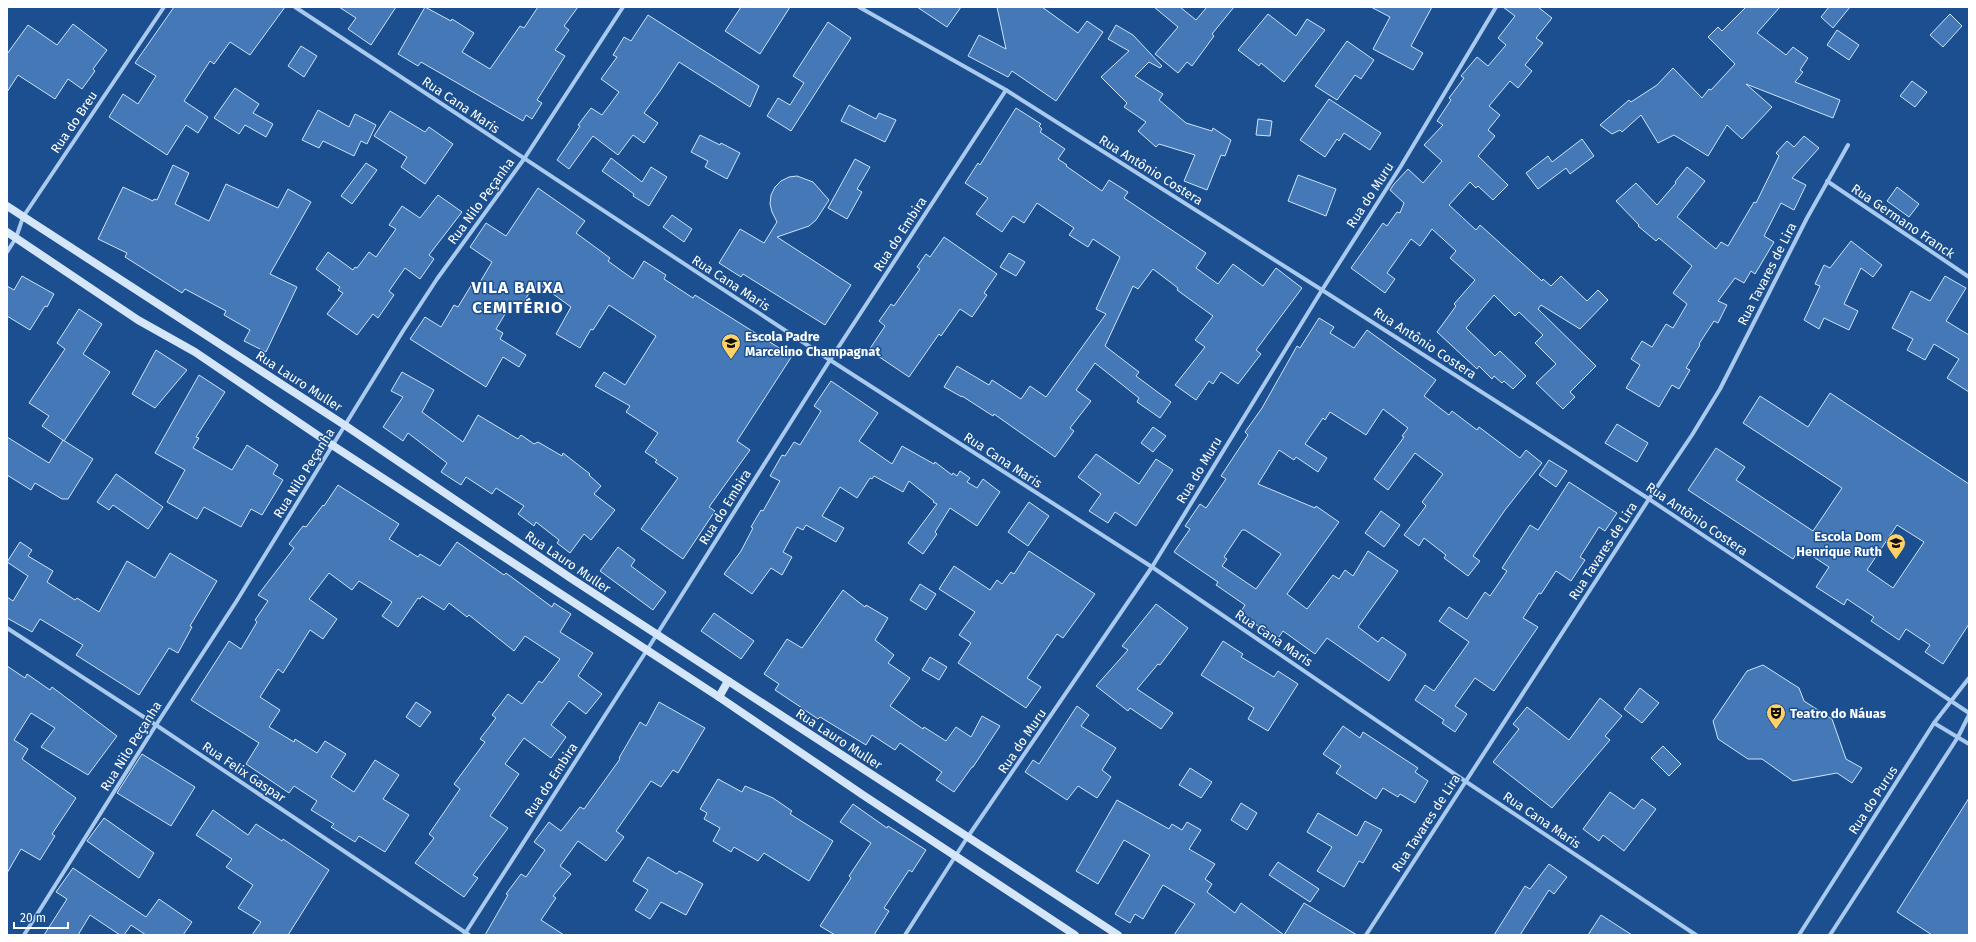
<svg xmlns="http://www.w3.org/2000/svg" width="1976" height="942" viewBox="0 0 1976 942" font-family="'Fira Sans',sans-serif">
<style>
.building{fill:#4478b7;stroke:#cfe3fa;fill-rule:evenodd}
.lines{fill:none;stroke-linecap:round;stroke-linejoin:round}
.street{stroke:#a9c9ee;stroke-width:4}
.secondary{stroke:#d6e6fa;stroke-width:8}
.labels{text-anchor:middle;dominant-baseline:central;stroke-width:3;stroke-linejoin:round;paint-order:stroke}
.street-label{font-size:13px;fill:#fff;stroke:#1b4f8f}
.poi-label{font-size:13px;font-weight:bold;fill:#fff;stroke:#1b4f8f;text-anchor:start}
.district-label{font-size:17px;font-weight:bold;letter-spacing:1px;fill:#fff;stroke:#1b4f8f}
</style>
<rect width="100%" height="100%" fill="#1b4f8f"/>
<g class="building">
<path d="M174,7H285L250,55L230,42L214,64L210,61L184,101L208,117L198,133L186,125L167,155L109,117L123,94L138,104L156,76L135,63Z"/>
<path d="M339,7H396L371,45L348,29L356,18Z"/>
<path d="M425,7L451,21L452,19L474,33L462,52L490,69L520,26L524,28L538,7H578L564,26L569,30L555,50L565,56L537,100L542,103L532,119L526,115L523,121L421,62L418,66L398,54Z"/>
<path d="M741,7H790L760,54L725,31Z"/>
<path d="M917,7H961L947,27Z"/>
<path d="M997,7H1042L1078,33L1087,21L1103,32L1056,101L1012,71L1008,77L968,56L979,35L1006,49Z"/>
<path d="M1154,7H1180L1196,20L1207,7H1234L1212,34L1214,36L1192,66L1187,62L1178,73L1155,54L1178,27Z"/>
<path d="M1371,7H1432L1411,46L1423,53L1413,70L1373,49L1390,17Z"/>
<path d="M1503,7H1538L1552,18L1536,38L1543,43L1525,65L1532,71L1518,88L1510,81L1489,106L1500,115L1488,130L1495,136L1478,156L1508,185L1493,200L1478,186L1476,188L1470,182L1449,205L1476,230L1480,225L1542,281L1543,279L1551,286L1561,276L1587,301L1598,290L1608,300L1580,329L1541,305L1538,309L1596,366L1570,392L1575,397L1563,409L1536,383L1556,364L1535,343L1543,335L1519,312L1515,316L1494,295L1466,328L1495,356L1500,351L1526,376L1513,389L1504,381L1502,383L1494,376L1492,379L1479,366L1477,369L1437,332L1456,306L1454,304L1475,280L1450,258L1456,251L1432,229L1420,246L1411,239L1387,273L1395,279L1385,293L1351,268L1383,223L1387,226L1397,212L1400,213L1404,203L1390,190L1394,184L1408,169L1423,183L1442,161L1424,145L1443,125L1437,121L1451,100L1449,98L1464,78L1461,76L1477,57L1488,66L1506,45L1498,38L1515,16Z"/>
<path d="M1746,7H1780L1757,33L1786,55L1793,47L1808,58L1800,70L1803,72L1795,82L1840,100L1833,118L1746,84L1772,107L1742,139L1727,125L1708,156L1674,135L1658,143L1641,115L1622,132L1620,130L1612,134L1600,125L1629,100L1631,102L1657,85L1673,68L1702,98L1709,89L1711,90L1735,64L1708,37L1718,27L1722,31Z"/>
<path d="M1829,7H1850L1833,28L1821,17Z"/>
<path d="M1268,14L1296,36L1307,19L1325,30L1284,82L1261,63L1259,66L1238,50Z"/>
<path d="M1950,14L1962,26L1943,47L1930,35Z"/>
<path d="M648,15L759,86L750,107L679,62L660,91L644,113L658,123L644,143L633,135L618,155L593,136L569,169L557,160L580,126L578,125L591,108L602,115L619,92L601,79L617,57L613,55L624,37L631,41Z"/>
<path d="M828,22L851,38L791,131L767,116L778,98L790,105L804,83L793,76Z"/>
<path d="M73,24L107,50L93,69L95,71L82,89L68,79L55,99L18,75L7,92V54L28,25L57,45Z"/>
<path d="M1116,25L1133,35L1162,66L1160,68L1149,62L1135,76L1163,94L1159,100L1186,123L1212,131L1213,128L1231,140L1225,156L1221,155L1207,190L1184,181L1195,155L1159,144L1156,147L1138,131L1146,122L1124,107L1127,103L1101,77L1129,51L1108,39Z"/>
<path d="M1837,30L1859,45L1849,60L1827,45Z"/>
<path d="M1347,41L1374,60L1361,79L1355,75L1337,100L1315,86Z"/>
<path d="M301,46L317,56L304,77L288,66Z"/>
<path d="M1912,81L1927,92L1915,107L1900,96Z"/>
<path d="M235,88L259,104L253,113L273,124L266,137L245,125L239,134L214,118Z"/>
<path d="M1329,99L1381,133L1370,150L1344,133L1339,141L1337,139L1325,157L1300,140Z"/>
<path d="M849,105L876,119L879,113L896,120L885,142L841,121Z"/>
<path d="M1016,108L1041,124L1039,126L1042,129L1040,132L1065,149L1058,159L1067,165L1066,166L1102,191L1109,180L1128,192L1124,198L1206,253L1196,268L1218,284L1233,264L1263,286L1276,268L1302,288L1256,350L1261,354L1238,384L1221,372L1213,384L1209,381L1196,400L1175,385L1205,347L1195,340L1213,316L1177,290L1178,288L1153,269L1138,289L1133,286L1105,346L1139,372L1136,376L1171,402L1160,418L1137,402L1139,398L1095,363L1076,390L1091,401L1070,428L1074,431L1055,457L994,414L993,416L962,396V397L944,387L957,366L989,385L992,380L1021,399L1030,386L1046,397L1106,314L1096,309L1120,257L1093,239L1088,247L1069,235L1074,228L1037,203L1024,223L1013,216L1002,232L976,214L988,198L965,183L978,163L980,165Z"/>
<path d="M318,110L349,127L355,114L376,125L367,144L361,141L354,156L323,141L319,148L302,140Z"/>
<path d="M390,111L425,132L429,127L453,144L425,184L401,167L407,157L374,136Z"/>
<path d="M1258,119L1272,121L1270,136L1256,135Z"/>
<path d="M700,135L720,145L721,143L740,153L727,179L705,167L708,161L691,152Z"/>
<path d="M1804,136L1819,148L1792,178L1806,185L1794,210L1781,203L1764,236L1774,242L1755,274L1751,271L1744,283L1735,278L1718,301L1727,305L1718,323L1714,321L1699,344L1700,345L1686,368L1690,370L1679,389L1672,385L1659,407L1626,388L1640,365L1631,359L1642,341L1652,347L1666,324L1673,328L1687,304L1673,293L1692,266L1659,238L1656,241L1638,226L1639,225L1616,201L1636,183L1657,205L1676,183L1675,182L1687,167L1705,181L1677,217L1716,249L1721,242L1728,246L1754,202L1756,203L1779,156L1776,153L1787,141L1794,147Z"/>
<path d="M1582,139L1594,156L1570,174L1566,168L1538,189L1526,173L1548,156L1552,162Z"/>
<path d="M611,158L642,182L651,167L667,177L649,206L633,196L634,194L602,171Z"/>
<path d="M855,159L870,167L857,189L862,192L847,219L828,208Z"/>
<path d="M366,163L377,170L352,204L341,196Z"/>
<path d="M173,165L189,173L175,204L209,221L226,184L278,208L288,189L311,202L270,274L297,287L266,352L244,341L250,330L224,315L226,311L185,289L182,293L125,257L127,253L98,239L123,187L153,201L154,199L157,200Z"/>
<path d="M1298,175L1336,189L1326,216L1288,201Z"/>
<path d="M797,176L813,182L829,200L816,220L809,226L777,237L851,285L825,325L743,274L741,277L719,263L740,229L764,243L777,222L772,212L770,204L771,195L775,187L781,181L789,177Z"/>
<path d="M1897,187L1919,204L1909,217L1887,201Z"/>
<path d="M538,188L585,221L576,233L610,258L608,261L633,279L644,261L666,275L664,279L693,298L695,295L792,356L737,441L750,450L709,507L715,511L683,559L641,529L678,478L655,462L657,460L645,452L658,433L626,412L630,406L595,386L604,372L625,385L656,336L609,305L593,330L591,329L580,348L556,334L571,307L538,283L535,288L533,287L521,306L513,301L496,329L503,333L500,339L526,355L519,367L503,357L486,387L410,339L425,317L441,327L454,305L458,307L472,284L477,287L492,262L470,247L486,223L506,236Z"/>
<path d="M438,195L462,212L429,255L434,259L420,279L405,268L389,291L394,295L378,318L373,314L357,335L327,314L343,293L338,290L340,287L316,269L328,252L353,270L355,267L357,268L369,252L376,257L396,229L389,225L402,206L420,218Z"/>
<path d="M672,215L692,229L684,242L663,227Z"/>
<path d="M944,237L997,274L984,293L987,295L972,317L960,309L941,336L939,334L909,377L869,350L885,326L879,321L891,304L894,306L920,269L917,267L926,254L930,257Z"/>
<path d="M1851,241L1882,265L1873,277L1861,268L1844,304L1858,311L1849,330L1824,318L1819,329L1804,320L1820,286L1815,284L1824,265L1830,268Z"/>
<path d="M1009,253L1025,262L1016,276L1000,267Z"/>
<path d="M22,276L54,294L47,307L45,306L30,330L7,316V286L14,290Z"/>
<path d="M1945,276L1966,288L1946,321L1969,335V392L1947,378L1959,359L1934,344L1925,360L1907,350L1913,339L1892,328L1911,291L1930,301Z"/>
<path d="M79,309L102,324L83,354L110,372L64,441L42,426L49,416L29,403L65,349L57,343Z"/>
<path d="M1319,318L1334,327L1330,333L1354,348L1367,330L1436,380L1424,396L1449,415L1452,411L1477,430L1479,427L1520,458L1526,450L1542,463L1505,510L1473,556L1480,561L1468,576L1444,558L1446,555L1424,538L1419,546L1404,535L1426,506L1422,502L1443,474L1415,453L1388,490L1374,479L1404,437L1402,436L1408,428L1383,409L1366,435L1330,412L1325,420L1323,418L1305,444L1327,458L1318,472L1296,457L1294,460L1279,450L1258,484L1315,508L1316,506L1339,522L1287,594L1307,609L1333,575L1339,579L1345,570L1353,576L1368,551L1398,571L1358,627L1378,642L1382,637L1405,653L1406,655L1389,681L1327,638L1315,654L1283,631L1277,640L1240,613L1245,605L1216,585L1218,582L1174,552L1190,529L1185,526L1200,504L1206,508L1226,479L1221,476L1248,435L1245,432L1262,408L1297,346L1300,348ZM1242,530H1245L1281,554L1256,589L1222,566L1227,559L1224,557Z"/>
<path d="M156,350L187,370L155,408L132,394Z"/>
<path d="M402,372L434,390L422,412L463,442L478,415L518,439L521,435L534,444L538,442L562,456L563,453L590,474L589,475L601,486L594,494L615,510L591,540L584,534L570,553L557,543L559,540L536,522L534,526L518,514L524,506L496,488L492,494L466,477L461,485L441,472L447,463L408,433L403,441L383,427L403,397L391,391Z"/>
<path d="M199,375L225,392L196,437L199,438L193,448L232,470L247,445L278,465L273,474L283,480L262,515L251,509L241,527L204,507L197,519L167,502L185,470L155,453Z"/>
<path d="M831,381L878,413L859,441L892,464L902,446L934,464L935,462L952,475L953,473L957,476L960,471L970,478L967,482L977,488L983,479L1000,492L977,526L950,508L935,532L937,534L923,554L908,543L937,504L933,502L934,501L909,481L903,492L874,476L872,479L870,478L857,498L840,487L822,516L844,528L836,542L806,525L803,530L797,527L783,552L792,557L782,575L771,568L752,594L724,574L741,551L753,528L751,527L761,510L763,511L780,481L770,476L782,455L785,456L794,442L800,445L821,411L814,406Z"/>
<path d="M1830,393L1969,484V624L1943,664L1925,652L1930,645L1906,629L1899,640L1871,621L1874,617L1847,599L1844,605L1816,587L1829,567L1800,548L1793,559L1688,490L1716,448L1745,467L1736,480L1813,531L1842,488L1743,423L1760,396L1808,427ZM1897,525L1924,542L1893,588L1867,570Z"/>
<path d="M1617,424L1648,443L1637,462L1605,443Z"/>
<path d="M1153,427L1166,436L1153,452L1141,443Z"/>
<path d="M7,437L49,463L63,440L93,459L68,499H62L35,483L31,490L7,475Z"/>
<path d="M1096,454L1139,484L1156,459L1173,470L1136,526L1115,512L1108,523L1089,511L1101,494L1078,477Z"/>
<path d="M1549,460L1567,471L1556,487L1539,475Z"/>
<path d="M116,474L163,507L148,529L113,505L109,510L97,502Z"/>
<path d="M1569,482L1617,513L1605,531L1599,527L1580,557L1585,560L1571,581L1556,571L1541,594L1539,593L1523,618L1538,627L1494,691L1475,678L1455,706L1467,714L1455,732L1442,723L1444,720L1415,700L1425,685L1434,691L1469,642L1439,621L1449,607L1467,619L1485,592L1490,596L1507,571L1502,568L1530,525L1538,530Z"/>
<path d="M338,485L399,524L389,539L418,557L420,554L440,566L457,542L504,575L506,573L552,607L554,603L571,614L560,632L593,653L578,676L602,694L586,714L569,701L551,725L566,737L551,758L524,738L505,764L519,774L490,816L508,828L473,875L478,878L464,897L415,863L434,838L429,834L460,789L454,784L485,742L480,739L496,718L492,715L508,694L522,704L539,681L542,683L560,659L525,636L514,651L469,615L467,617L449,603L444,610L422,596L420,599L418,598L398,627L382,616L392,602L359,581L352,590L329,573L309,599L337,619L323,639L310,630L283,673L278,669L260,697L280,710L269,727L294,742L295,739L317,753L325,741L346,754L331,777L354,792L375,760L399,775L383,799L409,815L385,852L359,836L355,842L331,827L334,824L311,810L317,801L294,786L289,793L246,764L259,743L191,700L229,641L241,649L257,622L255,620L268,601L258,595L294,548L289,544L303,526L306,527L323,505L324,506Z"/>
<path d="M1029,502L1049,516L1028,546L1008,532Z"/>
<path d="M1381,511L1400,525L1384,547L1365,533Z"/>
<path d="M20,542L32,550L28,556L53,571L47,582L75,600L77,598L99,612L127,561L155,578L170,553L217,581L190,626L192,627L178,653L169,648L139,695L76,655L83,645L40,619L32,632L7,618V597L13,601L28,576L7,562Z"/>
<path d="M618,547L635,560L631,566L666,592L653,610L600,571Z"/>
<path d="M1029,551L1095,594L1063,638L1057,634L1027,678L1041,687L1026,708L958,663L971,643L959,635L975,612L939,589L954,566L990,590L997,580L1002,584L1011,572L1014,574Z"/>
<path d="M920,584L936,594L926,610L910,600Z"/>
<path d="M843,590L865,607L866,605L888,618L875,640L894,655L888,663L910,678L890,706L923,729L924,727L946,741L956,727L971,737L982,716L1000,726L973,767H972L954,792L936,780L942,772L900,743L895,750L872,735L866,745L820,717L818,719L796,704L775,690L779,684L764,674L787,639L802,648Z"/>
<path d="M1156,604L1188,628L1160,665L1158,664L1137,689L1173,713L1161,729L1130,708L1128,711L1096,686L1128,650L1122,646Z"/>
<path d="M714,613L754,641L741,659L701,631Z"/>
<path d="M1223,641L1243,654L1241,657L1274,677L1278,671L1298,684L1268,731L1248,719L1254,708L1201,675Z"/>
<path d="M930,657L947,667L939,680L922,670Z"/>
<path d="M1763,665L1799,688L1804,701L1832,719L1846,759L1862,768L1852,783L1837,773L1793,781L1762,759H1748L1718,739L1713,721L1747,671Z"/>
<path d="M7,666L25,678L27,674L50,690L52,687L117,736L88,775L41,747L55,728L31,713L14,740L28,749L22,759L76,798L52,834L55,836L40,860L21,849L7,873Z"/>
<path d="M1640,688L1659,703L1642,723L1624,709Z"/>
<path d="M1600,698L1622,716L1605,736L1610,740L1552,808L1493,762L1519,729L1513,724L1527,707L1569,740Z"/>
<path d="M416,702L431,712L420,727L406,717Z"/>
<path d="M659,702L705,728L678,773L673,770L661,787L651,781L616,831L624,837L606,861L578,841L560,866L571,874L553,896L556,898L541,920L564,935H485L508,895L506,894L521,874L526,877L545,850L534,842L549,822L561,831L580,807L584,809L620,759L619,758L640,722L646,726Z"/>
<path d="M1077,706L1089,715L1081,726L1116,748L1102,770L1111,777L1097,798L1078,786L1067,800L1025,772L1033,760L1039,764Z"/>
<path d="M1343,726L1360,738L1363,732L1418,768L1415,772L1428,781L1415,803L1400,794L1398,797L1383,788L1376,799L1336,773L1341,766L1323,754Z"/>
<path d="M1663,746L1681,764L1669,776L1651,758Z"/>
<path d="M142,754L195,787L171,826L117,793Z"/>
<path d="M1190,768L1212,782L1201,798L1179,785Z"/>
<path d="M718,779L742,792L745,786L773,798L792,811L790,814L833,841L809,881L764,853L758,861L734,847L731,852L713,841L720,828L704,819L707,813L700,809Z"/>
<path d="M1610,792L1634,809L1642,799L1656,809L1624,851L1603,835L1599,841L1583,829Z"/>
<path d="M1969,798V935H1932L1897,912Z"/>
<path d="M1117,800L1169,829L1172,824L1182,830L1187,822L1201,830L1189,849L1215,864L1205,879L1212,884L1207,892L1235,913L1241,903L1284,935L1304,903L1357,935H1174L1195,904L1163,885L1143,919L1135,914L1130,923L1115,914L1150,855L1124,840L1098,884L1076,871Z"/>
<path d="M1241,803L1257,813L1247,830L1231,820Z"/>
<path d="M853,804L887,828L888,826L926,850L912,872L909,870L884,908L889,911L874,935H835L820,926L851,878L849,876L871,843L840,822Z"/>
<path d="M213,810L248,835L256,824L282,841L283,839L329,870L288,935H252L261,922L238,908L253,885L226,867L232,859L196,835Z"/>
<path d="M1318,813L1357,836L1365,821L1382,830L1363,863L1359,861L1344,887L1317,871L1332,847L1307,832Z"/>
<path d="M104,818L154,853L139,878L87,841Z"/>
<path d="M648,857L677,874L679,871L703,884L686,915L661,902L650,919L635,910L648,890L633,881Z"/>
<path d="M1278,862L1319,889L1310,902L1269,875Z"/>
<path d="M1549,864L1567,877L1554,894L1549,890L1520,935H1494L1525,886L1530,889Z"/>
<path d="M73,868L146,917L159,899L192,922L183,935H146L131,925L124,935H120L90,915L78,935H44L67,899L56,892Z"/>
<path d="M1601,915L1632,935H1588Z"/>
</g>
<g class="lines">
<g class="street">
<path d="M295,7L830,360L1152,567L1465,781L1696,935"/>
<path d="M859,7L1006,90L1322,290L1649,499L1969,713"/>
<path d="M1827,181L1969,277"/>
<path d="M7,252L16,238L23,217L164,7"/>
<path d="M7,628L156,725L469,935"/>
<path d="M1934,723L1969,744"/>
<path d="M24,935L156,725L236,602L403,331L437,279L524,159L623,7"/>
<path d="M464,935L647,650L830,360L1006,90"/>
<path d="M905,935L967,838L1152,567L1322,290L1401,166L1496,7"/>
<path d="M1366,935L1649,499L1692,435L1720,389L1807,218L1848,145"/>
<path d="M1799,935L1934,723L1969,678"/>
<path d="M1830,935L1958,737L1969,715"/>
</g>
<g class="secondary">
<path d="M7,206L346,426L572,579L1118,935"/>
<path d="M7,232L138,320L195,352L332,445L719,697L863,795L1075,935"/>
<path d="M719,697L728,681"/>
</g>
</g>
<defs>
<symbol id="school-pin" viewBox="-11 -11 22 30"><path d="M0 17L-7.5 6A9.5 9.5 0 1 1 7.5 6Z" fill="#ffd166" stroke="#1b4f8f"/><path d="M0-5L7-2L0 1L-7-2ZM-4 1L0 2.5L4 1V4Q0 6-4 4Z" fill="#111"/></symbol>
<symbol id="theatre-pin" viewBox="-11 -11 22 30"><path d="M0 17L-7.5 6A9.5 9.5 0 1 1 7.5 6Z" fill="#ffd166" stroke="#1b4f8f"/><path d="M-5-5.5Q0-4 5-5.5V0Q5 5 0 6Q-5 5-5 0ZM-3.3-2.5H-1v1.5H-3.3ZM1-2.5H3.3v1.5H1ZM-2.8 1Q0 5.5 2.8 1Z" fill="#111"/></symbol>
</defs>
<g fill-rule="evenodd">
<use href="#school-pin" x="720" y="332" width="22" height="30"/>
<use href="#school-pin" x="1885" y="532" width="22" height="30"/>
<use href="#theatre-pin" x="1765" y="702" width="22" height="30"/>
</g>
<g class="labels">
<g class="street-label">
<text transform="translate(461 105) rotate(34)">Rua Cana Maris</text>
<text transform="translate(74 122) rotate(-56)">Rua do Breu</text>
<text transform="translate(1151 170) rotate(32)">Rua Antônio Costera</text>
<text transform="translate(1370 195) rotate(-57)">Rua do Muru</text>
<text transform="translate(481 201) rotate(-54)">Rua Nilo Peçanha</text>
<text transform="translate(1903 221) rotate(34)">Rua Germano Franck</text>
<text transform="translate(900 234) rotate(-57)">Rua do Embira</text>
<text transform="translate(1767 274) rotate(-63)">Rua Tavares de Lira</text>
<text transform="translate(731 283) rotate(33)">Rua Cana Maris</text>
<text transform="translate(1425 343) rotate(33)">Rua Antônio Costera</text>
<text transform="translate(299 381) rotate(33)">Rua Lauro Muller</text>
<text transform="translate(1003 460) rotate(33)">Rua Cana Maris</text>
<text transform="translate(1199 470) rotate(-59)">Rua do Muru</text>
<text transform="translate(304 473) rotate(-58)">Rua Nilo Peçanha</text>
<text transform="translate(725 507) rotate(-58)">Rua do Embira</text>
<text transform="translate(1697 519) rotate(34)">Rua Antônio Costera</text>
<text transform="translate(1603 551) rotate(-57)">Rua Tavares de Lira</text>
<text transform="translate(568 562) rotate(34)">Rua Lauro Muller</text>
<text transform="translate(1274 638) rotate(34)">Rua Cana Maris</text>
<text transform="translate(839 739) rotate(33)">Rua Lauro Muller</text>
<text transform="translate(1022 741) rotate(-56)">Rua do Muru</text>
<text transform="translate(131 746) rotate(-58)">Rua Nilo Peçanha</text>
<text transform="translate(244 772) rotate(34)">Rua Felix Gaspar</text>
<text transform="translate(551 780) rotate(-57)">Rua do Embira</text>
<text transform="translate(1873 800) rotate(-57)">Rua do Purus</text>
<text transform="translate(1542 820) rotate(34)">Rua Cana Maris</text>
<text transform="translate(1426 823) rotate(-57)">Rua Tavares de Lira</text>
</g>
<g class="poi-label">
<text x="745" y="336">Escola Padre<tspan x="745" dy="15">Marcelino Champagnat</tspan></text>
<text x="1882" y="536" text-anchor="end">Escola Dom<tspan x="1882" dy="15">Henrique Ruth</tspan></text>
<text x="1790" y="713">Teatro do Náuas</text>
</g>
<g class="district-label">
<text x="518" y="287">VILA BAIXA<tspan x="518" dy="20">CEMITÉRIO</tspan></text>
</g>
</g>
<rect width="1976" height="942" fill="none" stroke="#ffffff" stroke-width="16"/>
<path d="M14 922v6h54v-6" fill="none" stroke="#ffffff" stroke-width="2"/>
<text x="20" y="922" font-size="12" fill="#ffffff" stroke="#1b4f8f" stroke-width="3" paint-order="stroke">20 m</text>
</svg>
